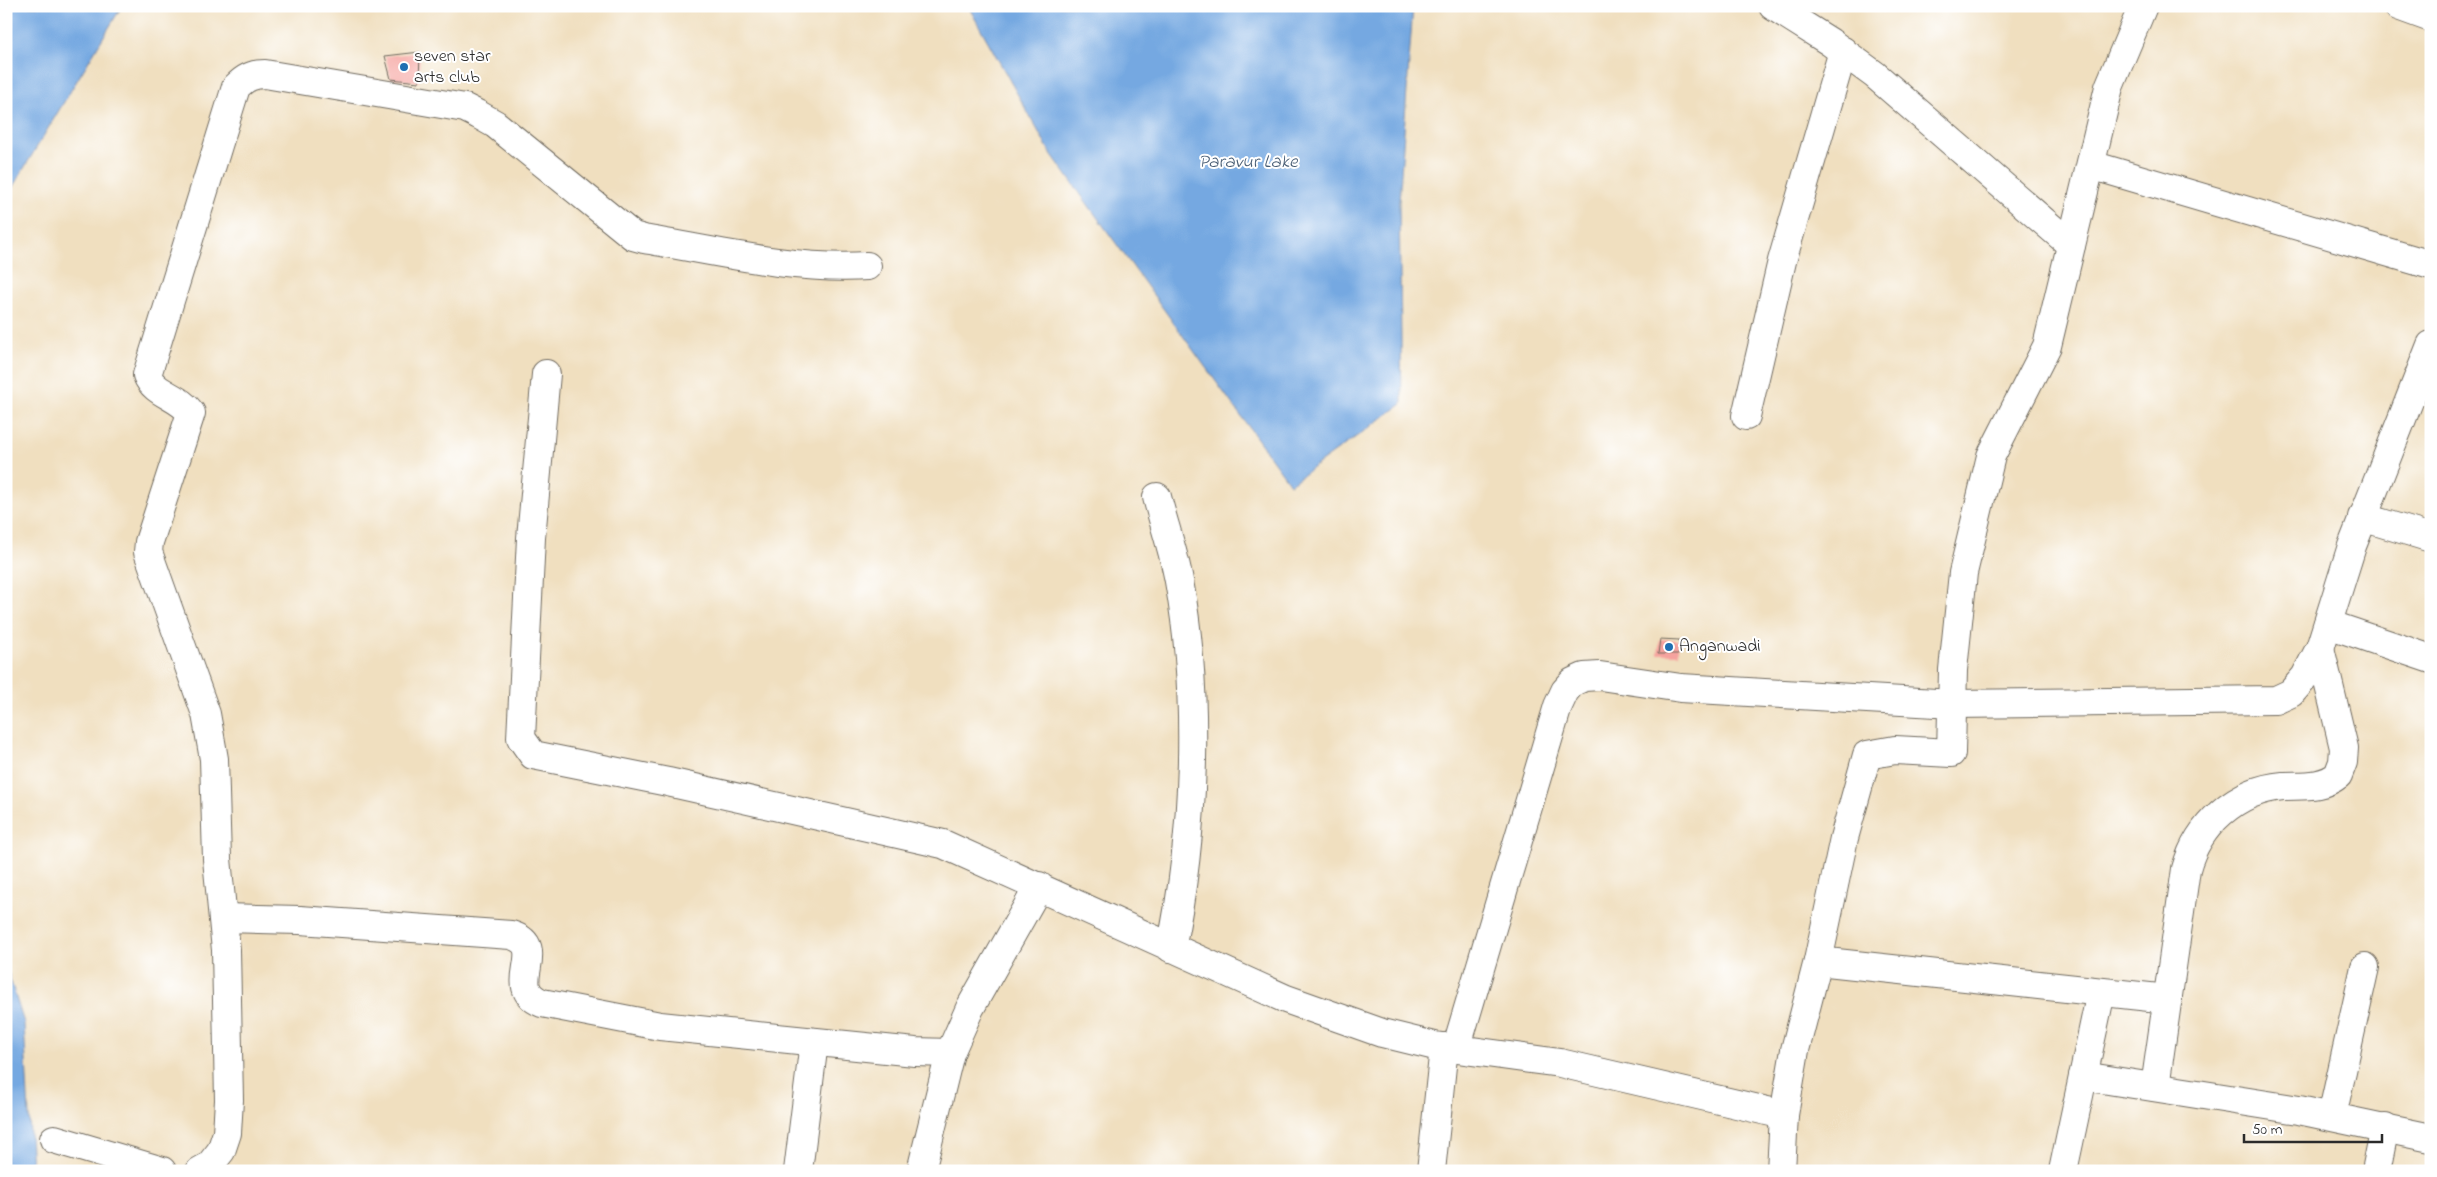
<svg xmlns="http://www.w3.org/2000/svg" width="2437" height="1177" viewBox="0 0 2437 1177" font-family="'Indie Flower',sans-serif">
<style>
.water{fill:#74a8e1;stroke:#506a86}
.building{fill:#f5a29e}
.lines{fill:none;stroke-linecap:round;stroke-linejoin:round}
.minor-casing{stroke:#706a5f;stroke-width:30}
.minor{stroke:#fff;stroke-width:28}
.poi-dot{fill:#1f6fb2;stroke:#fff;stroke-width:2}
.labels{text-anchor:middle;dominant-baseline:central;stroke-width:4;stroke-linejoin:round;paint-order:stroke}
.poi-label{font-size:18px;fill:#2b2b2b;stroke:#fff;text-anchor:start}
.water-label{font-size:19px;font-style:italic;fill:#485d74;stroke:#fff}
</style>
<rect width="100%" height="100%" fill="#fff"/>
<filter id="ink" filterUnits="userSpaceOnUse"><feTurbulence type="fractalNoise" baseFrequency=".02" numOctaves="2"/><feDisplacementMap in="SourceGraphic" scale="10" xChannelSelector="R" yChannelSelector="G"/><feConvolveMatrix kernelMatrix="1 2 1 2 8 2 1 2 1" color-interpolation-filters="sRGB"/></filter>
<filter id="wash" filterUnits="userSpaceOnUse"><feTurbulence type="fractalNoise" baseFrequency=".0096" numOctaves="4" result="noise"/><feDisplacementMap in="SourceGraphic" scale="20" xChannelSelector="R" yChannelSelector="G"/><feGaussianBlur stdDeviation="1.12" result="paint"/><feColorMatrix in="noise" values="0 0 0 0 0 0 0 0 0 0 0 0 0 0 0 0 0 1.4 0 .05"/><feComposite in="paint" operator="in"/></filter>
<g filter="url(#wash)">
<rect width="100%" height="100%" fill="#f0dfbf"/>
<g class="water">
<path d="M6,6H122L6,198Z"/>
<path d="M968,6H1413L1399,202L1402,404L1290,484L1050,152Z"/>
<path d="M6,966L24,1023L32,1171H6Z"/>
</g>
<g id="blocks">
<g class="building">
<path d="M420,52L419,82L391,79L385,56Z"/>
<path d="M1660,639L1679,640V654H1658Z"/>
</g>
</g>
</g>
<g filter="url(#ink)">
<use href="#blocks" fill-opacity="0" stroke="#706a5f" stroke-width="1"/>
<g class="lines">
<defs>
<g id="minor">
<path d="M1773,6L1830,42L1875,75L2071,245"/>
<path d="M2398,6L2431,18"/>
<path d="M2091,165L2431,265"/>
<path d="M546,374L531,538L521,738L533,755L668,782L943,844L1286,999L1382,1033L1435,1046L1560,1063L1784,1115"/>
<path d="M1746,416L1782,261L1843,51"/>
<path d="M1157,497C1164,525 1174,553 1179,581C1200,696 1195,835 1171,948"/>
<path d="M2362,517L2431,538"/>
<path d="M2328,624L2431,659"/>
<path d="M224,918L300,920L511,935C552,947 502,987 542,1003L660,1026L915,1052L950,1053"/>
<path d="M1818,961L2168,999"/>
<path d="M1456,1049L1558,706L1565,691L1573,682L1584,677L1600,676L1681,688L1953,704L2276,700L2291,693L2305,677L2320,648L2352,546L2431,345"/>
<path d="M2083,1076L2299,1110L2431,1138"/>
<path d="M2155,1087L2186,869C2198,825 2236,790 2283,786C2302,785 2322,788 2338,775L2343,762L2344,748L2320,648"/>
<path d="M2332,1116L2365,967"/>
<path d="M54,1139L162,1171"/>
<path d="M200,1171L209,1166L221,1151L227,1133L229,1100L226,950L217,859L214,759L206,714L148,552L149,542L191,413C179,396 154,394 147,375L236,87C245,78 252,74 265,74L465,108L479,115L495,124L633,236L644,239C714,251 797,271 867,266"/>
<path d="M798,1171L814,1042"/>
<path d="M921,1171L950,1053L970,1008L1039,886"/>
<path d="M1431,1171L1444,1047"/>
<path d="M1781,1171L1784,1115L1795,1050L1818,961L1844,838L1867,755L1895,750L1951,753L1953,670L1963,573L1991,456L2047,346L2109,87L2143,6"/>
<path d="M2063,1171L2101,992"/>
<path d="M2376,1171L2385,1127"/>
</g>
</defs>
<use href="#minor" class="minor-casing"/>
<use href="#minor" class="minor"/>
</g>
</g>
<g class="poi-dot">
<circle cx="404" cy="67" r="5"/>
<circle cx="1669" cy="647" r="5"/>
</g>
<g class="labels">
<g class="poi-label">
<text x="414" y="57">seven star<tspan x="414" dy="21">arts club</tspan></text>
<text x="1679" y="647">Anganwadi</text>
</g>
<g class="water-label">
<text x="1248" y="162">Paravur Lake</text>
</g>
</g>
<rect width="2437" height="1177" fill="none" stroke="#fff" stroke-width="25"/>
<path d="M2244 1134v8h138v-8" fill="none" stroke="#2b2b2b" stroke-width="2.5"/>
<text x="2252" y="1134" font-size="15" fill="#2b2b2b" stroke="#ffffff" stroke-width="4" paint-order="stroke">50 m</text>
</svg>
